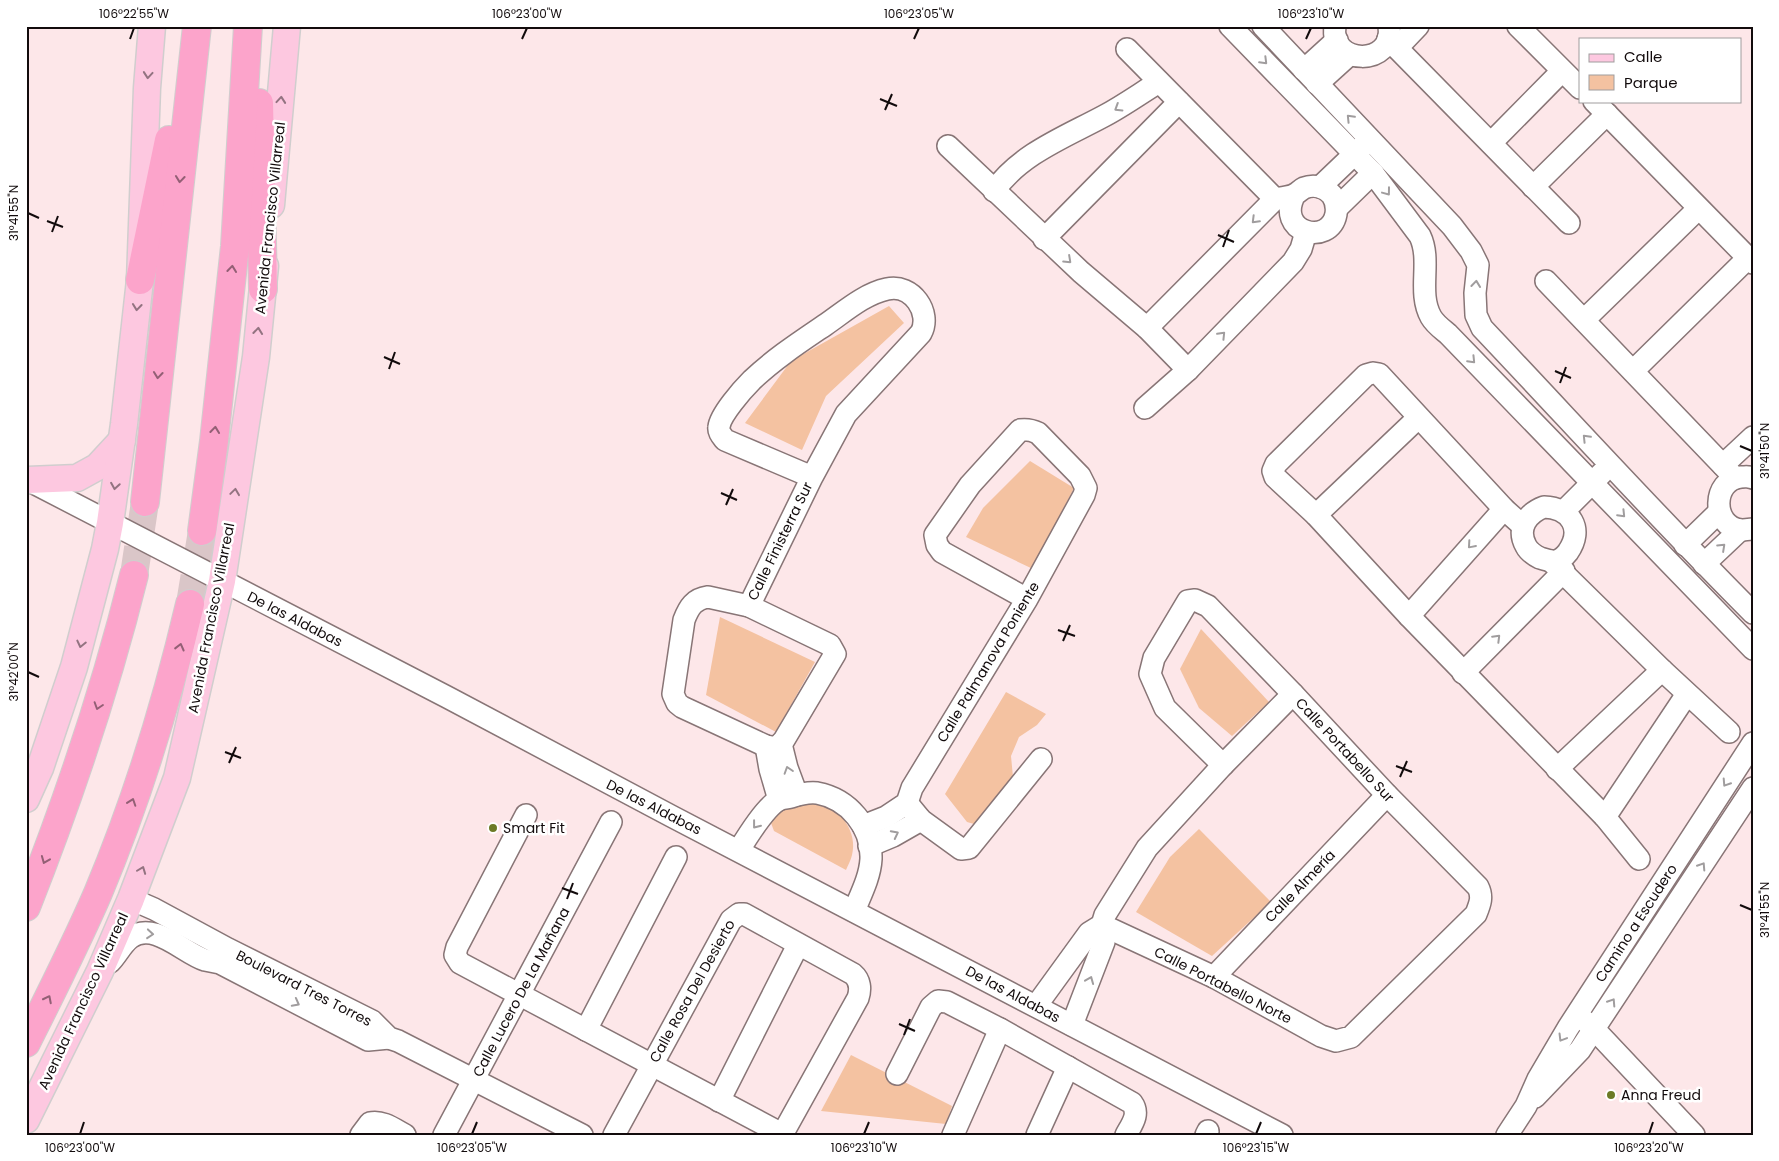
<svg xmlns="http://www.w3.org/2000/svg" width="1779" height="1161" viewBox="0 0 1779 1161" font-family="Poppins,sans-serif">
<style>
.green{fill:#f4c2a1}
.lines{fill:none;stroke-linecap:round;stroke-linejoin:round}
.highway-tunnel{stroke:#dac6c8;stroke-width:28;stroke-dasharray:28 14;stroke-linecap:butt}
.minor-casing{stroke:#887576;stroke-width:24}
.major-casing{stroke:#d0cece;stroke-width:29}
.highway-casing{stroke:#d0cece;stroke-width:30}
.minor{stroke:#fff;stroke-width:21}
.major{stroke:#fdc8e0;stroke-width:26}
.highway{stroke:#fca4cb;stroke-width:28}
.oneway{stroke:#a09d9e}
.oneway2{stroke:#937381}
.oneway3{stroke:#935f75}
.ticks{fill:none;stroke:#120b0c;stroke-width:2}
.poi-dot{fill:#6c7a26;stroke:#fff;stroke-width:2}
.labels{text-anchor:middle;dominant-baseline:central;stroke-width:5;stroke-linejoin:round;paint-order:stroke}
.street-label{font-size:14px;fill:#120b0c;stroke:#fff}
.poi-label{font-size:14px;fill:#120b0c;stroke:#fff;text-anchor:start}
.neatline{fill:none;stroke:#120b0c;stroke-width:2}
.ticks-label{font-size:12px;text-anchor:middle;fill:#120b0c}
</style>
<rect width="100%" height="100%" fill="#fde7e9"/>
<g class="green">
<path d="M889,306L904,323L826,396L802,450L745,423L791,361Z"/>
<path d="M1030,461L1074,488L1033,569L966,537L983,508Z"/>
<path d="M720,617L815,662L776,732L706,695Z"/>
<path d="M1201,629L1269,702L1232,736L1199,708L1180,669Z"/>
<path d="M1006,692L1046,714L1037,725L1019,737L1011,756L1013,777L974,824L967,822L945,794Z"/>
<path d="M795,803C802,803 812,802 819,803C841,808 858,833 852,855C851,860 848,865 846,870L774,831L771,823L774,816Z"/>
<path d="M1199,829L1271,902L1212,956L1136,912L1170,857Z"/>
<path d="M851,1055L952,1106L946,1124L821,1111Z"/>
</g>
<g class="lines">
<g class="highway-tunnel">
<path d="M134,575L145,502"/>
<path d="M190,604L202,531"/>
</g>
<defs>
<g id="minor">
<path d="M1230,26L1373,173L1420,236C1432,261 1417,292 1431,317C1435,324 1442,329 1448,334L1753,649"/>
<path d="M1263,26L1452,226L1471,251L1478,265L1475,293L1476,315L1482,328C1572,423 1660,520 1753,613"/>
<path d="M1335,26C1329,66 1395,67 1389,26"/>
<path d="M1518,26L1580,88"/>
<path d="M1388,39L1569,223"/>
<path d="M1397,48L1418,26"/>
<path d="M1127,49L1275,199"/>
<path d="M1304,70L1337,40"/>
<path d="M1317,84L1349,55"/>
<path d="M1594,101L1753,263"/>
<path d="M1491,143L1562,71"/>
<path d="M948,146L1081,272L1147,328L1188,370"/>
<path d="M1320,187L1365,144"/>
<path d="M1533,187L1607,114"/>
<path d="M994,191C1020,154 1065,137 1104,116C1123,106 1141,93 1159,82"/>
<path d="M1337,208L1373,173"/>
<path d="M1044,239L1179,102"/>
<path d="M1546,281L1735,478"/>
<path d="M1584,320L1698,209"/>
<path d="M1147,328L1275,199C1281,198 1289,197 1294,195C1298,193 1300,190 1304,188C1314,184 1325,187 1332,195C1336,201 1337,207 1336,214C1330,247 1274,233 1295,194"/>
<path d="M1633,371L1748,258"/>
<path d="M1145,408L1188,370L1293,262L1301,249L1306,232"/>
<path d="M1723,465L1753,437"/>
<path d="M1753,478C1748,476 1746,477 1741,477C1712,480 1711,526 1741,530C1744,530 1749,529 1753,529"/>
<path d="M26,479L447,697L673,817L1282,1135"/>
<path d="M1544,507C1571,508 1584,529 1568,552C1565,556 1561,560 1555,561C1551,562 1545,559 1540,558C1534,555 1529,552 1526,546C1516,528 1528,513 1544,507Z"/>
<path d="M1564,511L1602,473"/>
<path d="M1316,515L1418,418"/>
<path d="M1523,526L1504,509L1379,374L1373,373L1366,375L1276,464L1273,471L1275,477L1316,515L1409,616L1605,817L1639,859"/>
<path d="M1685,545L1719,512"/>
<path d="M1551,561L1662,670L1729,732"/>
<path d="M1704,564L1740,530"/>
<path d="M708,597L749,606L830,645L835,654L784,740C778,747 775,748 766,746L682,707L677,703L673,694L684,620C689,607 694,599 708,597Z"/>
<path d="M749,606L812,477L846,414L921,333C932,313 912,283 887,289C864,294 844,312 825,325C800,342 774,359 752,380C743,389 720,415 719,427C718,432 722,436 725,440L812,477"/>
<path d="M1409,616L1504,509"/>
<path d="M1463,673L1564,571"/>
<path d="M781,744L787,768L797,795"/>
<path d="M766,746L770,769L779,800"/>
<path d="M1557,769L1662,670"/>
<path d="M907,803L921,820L961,849L969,848L1041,759"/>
<path d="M526,815L457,947L455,955L460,963L782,1134"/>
<path d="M1605,817L1687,694"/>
<path d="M863,826L886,817L907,803L912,788L1027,599L1084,495L1086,488L1080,476L1038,433C1032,430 1027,429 1020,430L970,485L935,535L937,545L942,552L1027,599"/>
<path d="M869,846L893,836L921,820"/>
<path d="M739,850C747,837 766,806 780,799C783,798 788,798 791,797C800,794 808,792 817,793C849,799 872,827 871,859C870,877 861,894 854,911"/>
<path d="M131,899L154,909L228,949L372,1021L389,1038L398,1041L582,1135"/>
<path d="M1102,925L1214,977L1321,1036L1336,1041L1351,1037L1476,914C1480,904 1483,897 1478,887L1387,795L1293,694L1208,606L1195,600L1188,601L1154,658L1150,674L1165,708L1223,765"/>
<path d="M110,962C117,955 122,944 130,938C154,920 183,953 205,960C210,961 215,962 220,963L368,1040L389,1038"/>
<path d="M1214,977L1387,795"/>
<path d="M1036,1006L1089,933L1102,925"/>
<path d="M1585,1021L1594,1029L1694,1135"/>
<path d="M1072,1025L1104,942L1102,925L1105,915L1147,848L1223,765L1293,694"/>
<path d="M586,1030L676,857"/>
<path d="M897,1074L931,1007L938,1001L947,1002L1000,1029L1132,1103C1140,1114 1132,1124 1126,1135"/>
<path d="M1535,1097L1580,1050L1753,788"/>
<path d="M719,1101L798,945"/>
<path d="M361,1135L370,1123C382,1120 394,1129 405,1135"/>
<path d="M444,1135L611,822"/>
<path d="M614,1135L731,920L739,914H744L853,974C860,980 861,989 858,998L782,1135"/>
<path d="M953,1135L1000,1029"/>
<path d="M1037,1135L1068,1067"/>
<path d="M1206,1135L1208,1131"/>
<path d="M1507,1135L1526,1106L1538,1079L1568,1028L1753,743"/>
</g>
<g id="major">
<path d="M271,205L287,26"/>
<path d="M28,480L77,478L97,467L122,440"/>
<path d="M26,799L40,768L74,667L105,549L110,523L124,424L140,280L147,88L152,26"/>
<path d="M26,1120L100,971L131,899L177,778L222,581L256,357L265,266"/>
</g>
<g id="highway">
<path d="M259,103L263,289"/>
<path d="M140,280L169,140"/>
<path d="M145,502L197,26"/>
<path d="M202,531L214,441L235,246L248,26"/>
<path d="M26,907C69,798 106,688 134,575"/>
<path d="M26,1043C51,993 76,944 98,893C137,800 167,702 190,604"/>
</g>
</defs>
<use href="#minor" class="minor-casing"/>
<use href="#major" class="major-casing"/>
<use href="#highway" class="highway-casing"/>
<use href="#minor" class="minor"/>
<use href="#major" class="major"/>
<use href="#highway" class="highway"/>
</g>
<defs><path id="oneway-chevron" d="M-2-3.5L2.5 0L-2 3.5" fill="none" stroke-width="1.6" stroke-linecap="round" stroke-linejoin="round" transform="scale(1.25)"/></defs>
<g class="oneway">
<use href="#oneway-chevron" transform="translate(1264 61) rotate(45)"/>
<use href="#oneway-chevron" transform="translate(1118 108) rotate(148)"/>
<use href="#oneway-chevron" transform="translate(1350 118) rotate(-134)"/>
<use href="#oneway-chevron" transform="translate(1387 192) rotate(53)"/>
<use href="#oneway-chevron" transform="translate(1255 220) rotate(135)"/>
<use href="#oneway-chevron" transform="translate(1068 260) rotate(43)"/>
<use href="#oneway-chevron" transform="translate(1476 284) rotate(-84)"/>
<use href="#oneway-chevron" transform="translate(1222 335) rotate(-46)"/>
<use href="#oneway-chevron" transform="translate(1472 360) rotate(46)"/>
<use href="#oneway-chevron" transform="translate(1586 438) rotate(-134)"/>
<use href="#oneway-chevron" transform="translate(1622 514) rotate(46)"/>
<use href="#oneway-chevron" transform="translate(1471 545) rotate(131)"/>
<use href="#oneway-chevron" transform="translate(1722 547) rotate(-43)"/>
<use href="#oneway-chevron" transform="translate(1497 638) rotate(-45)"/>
<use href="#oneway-chevron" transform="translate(788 770) rotate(-108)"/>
<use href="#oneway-chevron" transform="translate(1726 783) rotate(123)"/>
<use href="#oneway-chevron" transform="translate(756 825) rotate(128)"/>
<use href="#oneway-chevron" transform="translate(895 834) rotate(-27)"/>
<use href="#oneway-chevron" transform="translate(1702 866) rotate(-57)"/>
<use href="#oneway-chevron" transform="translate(150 934) rotate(5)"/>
<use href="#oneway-chevron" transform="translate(1090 980) rotate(-68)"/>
<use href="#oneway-chevron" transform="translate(1612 1002) rotate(-57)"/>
<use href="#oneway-chevron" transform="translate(296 1003) rotate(28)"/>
<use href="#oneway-chevron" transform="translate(1562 1038) rotate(121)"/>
</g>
<g class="oneway2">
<use href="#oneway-chevron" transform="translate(148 75) rotate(95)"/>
<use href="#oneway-chevron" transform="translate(281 100) rotate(-85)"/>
<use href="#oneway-chevron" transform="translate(137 307) rotate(96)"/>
<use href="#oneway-chevron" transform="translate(258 331) rotate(-84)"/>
<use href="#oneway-chevron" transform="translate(115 486) rotate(99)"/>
<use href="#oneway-chevron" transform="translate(235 492) rotate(-82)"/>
<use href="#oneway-chevron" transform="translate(81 644) rotate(103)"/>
<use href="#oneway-chevron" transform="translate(142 870) rotate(-69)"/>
</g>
<g class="oneway3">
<use href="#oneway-chevron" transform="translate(180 179) rotate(96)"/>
<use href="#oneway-chevron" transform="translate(232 269) rotate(-84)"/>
<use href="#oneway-chevron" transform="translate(158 375) rotate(96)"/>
<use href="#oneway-chevron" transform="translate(215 430) rotate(-84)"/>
<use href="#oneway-chevron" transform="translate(180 647) rotate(-76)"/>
<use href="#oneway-chevron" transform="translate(98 706) rotate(108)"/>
<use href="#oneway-chevron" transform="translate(132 802) rotate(-71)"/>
<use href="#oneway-chevron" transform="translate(45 860) rotate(112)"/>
<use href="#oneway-chevron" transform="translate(48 999) rotate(-63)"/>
</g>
<path class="ticks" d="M130,39L134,28M522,39L527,28M914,39L919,28M1306,39L1311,28M880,99L897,106M885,110L892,94M28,213L39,218M47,221L63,227M52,232L58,216M1218,235L1234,242M1223,247L1229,230M384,357L400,364M389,369L395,352M1555,371L1571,378M1560,383L1566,367M1740,446L1752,451M721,493L737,500M726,505L733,489M1058,630L1075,636M1063,641L1070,625M28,672L39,677M225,752L241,758M229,763L236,747M1396,766L1412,772M1400,777L1407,761M562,888L578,894M567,899L573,883M1740,905L1752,910M899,1024L915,1031M904,1035L910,1019M80,1134L84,1122M472,1134L477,1122M864,1134L869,1122M1256,1134L1261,1122M1649,1134L1653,1122"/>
<g class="poi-dot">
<circle cx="493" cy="828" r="5"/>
<circle cx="1611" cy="1095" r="5"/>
</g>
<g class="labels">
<g class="street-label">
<text transform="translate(270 218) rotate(-84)">Avenida Francisco Villarreal</text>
<text transform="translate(780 541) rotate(-64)">Calle Finisterra Sur</text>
<text transform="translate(211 618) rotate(-79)">Avenida Francisco Villarreal</text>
<text transform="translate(295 619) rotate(27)">De las Aldabas</text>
<text transform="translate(988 662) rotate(-59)">Calle Palmanova Poniente</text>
<text transform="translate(1345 750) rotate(47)">Calle Portabello Sur</text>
<text transform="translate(654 807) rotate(27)">De las Aldabas</text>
<text transform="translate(1300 886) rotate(-46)">Calle Almería</text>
<text transform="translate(1636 923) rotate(-57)">Camino a Escudero</text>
<text transform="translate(1223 985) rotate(27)">Calle Portabello Norte</text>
<text transform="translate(304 988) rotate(27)">Boulevard Tres Torres</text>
<text transform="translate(692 991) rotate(-61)">Calle Rosa Del Desierto</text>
<text transform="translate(521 992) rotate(-62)">Calle Lucero De La Mañana</text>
<text transform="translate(1013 994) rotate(28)">De las Aldabas</text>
<text transform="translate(83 1001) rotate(-65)">Avenida Francisco Villarreal</text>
</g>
<g class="poi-label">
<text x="503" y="828">Smart Fit</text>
<text x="1621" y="1095">Anna Freud</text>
</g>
</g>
<rect width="1779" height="1161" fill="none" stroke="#ffffff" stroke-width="55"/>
<rect x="1579" y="38" width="162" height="65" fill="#ffffff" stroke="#a09d9e"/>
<rect x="1589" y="54" width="25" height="8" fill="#fdc8e0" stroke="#a09d9e"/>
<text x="1624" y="62" font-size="15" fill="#120b0c">Calle</text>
<rect x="1589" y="75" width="25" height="15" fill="#f4c2a1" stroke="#a09d9e"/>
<text x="1624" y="88" font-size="15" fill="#120b0c">Parque</text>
<rect x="28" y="28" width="1724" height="1106" class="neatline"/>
<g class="ticks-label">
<text x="134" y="18">106°22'55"W</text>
<text x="527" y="18">106°23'00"W</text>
<text x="919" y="18">106°23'05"W</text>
<text x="1311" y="18">106°23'10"W</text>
<text transform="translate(14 213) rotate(-90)" y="4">31°41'55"N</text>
<text transform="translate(1765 451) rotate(-90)" y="4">31°41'50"N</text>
<text transform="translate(14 672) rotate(-90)" y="4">31°42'00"N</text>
<text transform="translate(1765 910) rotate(-90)" y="4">31°41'55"N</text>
<text x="80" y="1152">106°23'00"W</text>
<text x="472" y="1152">106°23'05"W</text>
<text x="864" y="1152">106°23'10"W</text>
<text x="1256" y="1152">106°23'15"W</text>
<text x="1649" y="1152">106°23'20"W</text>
</g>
</svg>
